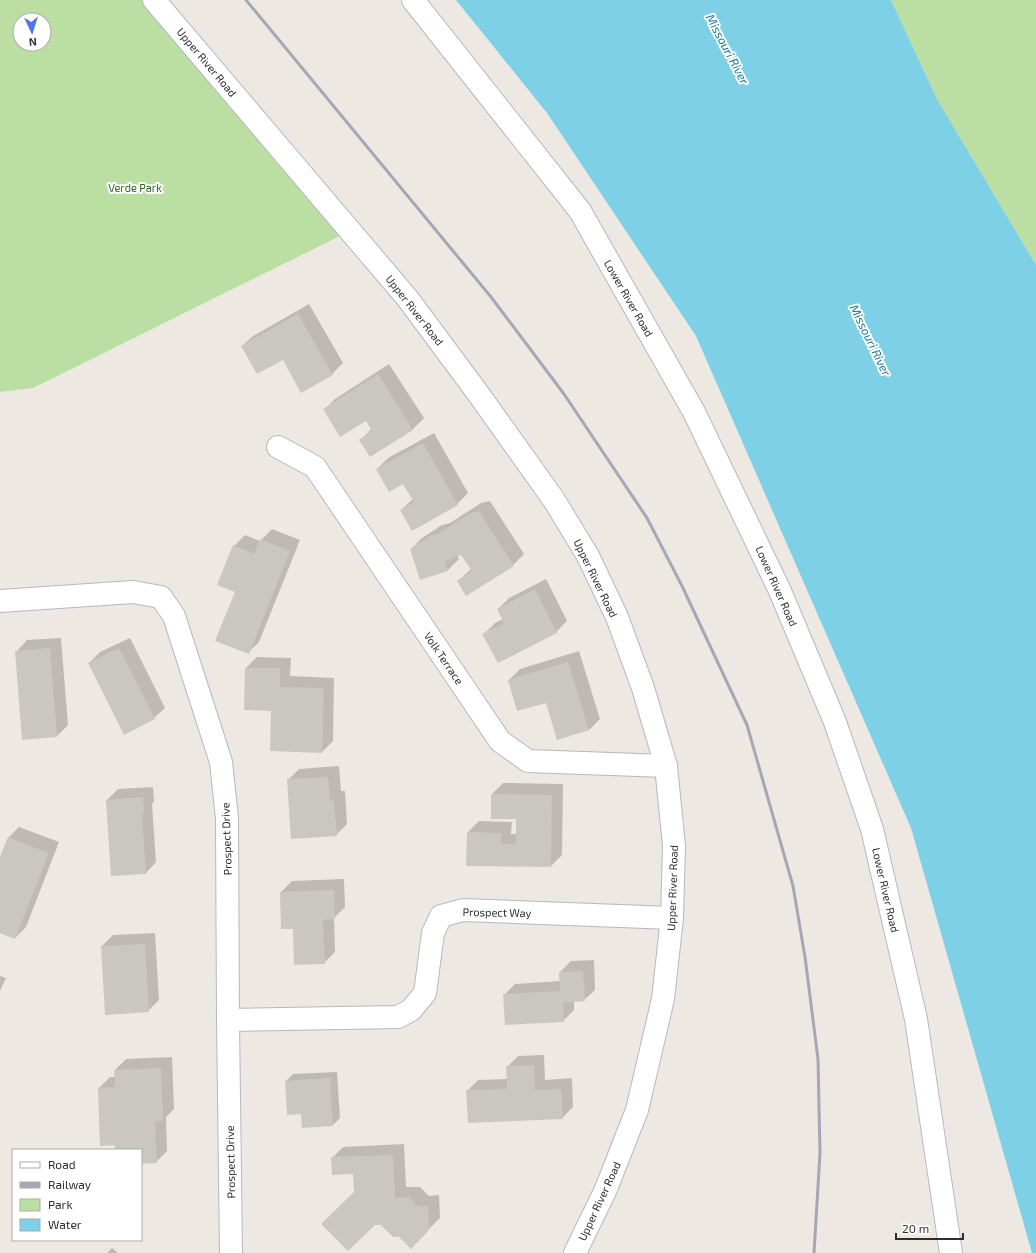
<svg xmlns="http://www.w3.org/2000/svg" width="1036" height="1253" viewBox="0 0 1036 1253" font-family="'Exo 2',sans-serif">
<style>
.green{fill:#bbdfa3;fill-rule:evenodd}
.water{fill:#7ed0e6}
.shadow{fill:#0003}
.building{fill:#cac6c0}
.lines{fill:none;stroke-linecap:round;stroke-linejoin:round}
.minor-casing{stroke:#b5b8c0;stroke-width:24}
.minor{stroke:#fff;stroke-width:22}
.rail{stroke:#a4a8b6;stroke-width:3}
.labels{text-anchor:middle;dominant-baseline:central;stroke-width:4;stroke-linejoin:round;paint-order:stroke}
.street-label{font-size:11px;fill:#2e2e2e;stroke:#fff}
.park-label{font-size:11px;fill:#336721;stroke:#fff}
.water-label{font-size:12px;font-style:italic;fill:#187297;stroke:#fff}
</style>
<rect width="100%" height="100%" fill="#eee8e2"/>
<g class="green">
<path d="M0,0H154L350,231L33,388L0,392ZM20,20H44V44H20Z"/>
<path d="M891,0H1036V265L937,99Z"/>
</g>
<path class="water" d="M456,0H891L937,99L1036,265V1253H1032L911,828L696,336L547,113Z"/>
<g class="shadow">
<path d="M309,304L343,363L332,374L242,346L253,336Z"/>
<path d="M389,364L424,418L413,429L371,456L361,440L372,428L366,420L324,410L335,399Z"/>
<path d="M434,433L468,493L457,504L412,530L401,510L413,499L404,483L377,469L388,458Z"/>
<path d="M490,501L524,554L513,565L458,581L471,569L462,553L457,555L459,559L448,570L411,549L422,538L442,525L450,523L481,503Z"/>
<path d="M272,529L300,540L259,642L248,653L236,592L234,546L245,535L260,541Z"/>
<path d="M546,579L567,621L556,632L484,634L495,623L503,619L498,609L509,598Z"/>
<path d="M61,638L68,725L57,736L17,651L27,640Z"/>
<path d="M130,638L165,708L154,718L89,663L100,652Z"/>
<path d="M579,651L600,719L589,730L546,701L509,680L520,669Z"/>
<path d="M257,657L291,658L290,676L334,678L333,741L322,752L272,710L245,709L246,668Z"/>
<path d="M339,766L341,791H345L347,824L336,835L288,780L299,769Z"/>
<path d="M503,783L563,784L562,855L551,866L468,832L479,821L512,822L511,834H517V818L492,794Z"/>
<path d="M153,787L154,802L152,804L156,862L146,873L107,800L118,789Z"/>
<path d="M19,827L59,842L26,927L15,938L0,932V859L8,838Z"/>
<path d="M344,879L345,907L334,918L335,952L324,963L294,928H282L281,892L292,881Z"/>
<path d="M155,933L159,1000L148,1011L102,946L113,935Z"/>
<path d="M594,960L595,990L584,1000L574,1001V1010L563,1021L504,995L515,984L560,981V972L571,961Z"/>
<path d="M0,976L6,978L0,991Z"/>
<path d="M544,1055L545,1080L572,1078L573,1107L562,1118L467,1091L478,1080L507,1079V1067L518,1056Z"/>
<path d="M172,1057L174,1109L166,1117L167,1151L156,1162L141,1163V1150H116V1144L99,1088L110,1077H115V1070L126,1059Z"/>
<path d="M337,1072L340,1118L333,1125L286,1081L293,1074Z"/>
<path d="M404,1144L406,1187H420L429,1196L439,1195L440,1218L411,1247L355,1192L354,1173L332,1158L343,1147Z"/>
<path d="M112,1248L118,1253H107Z"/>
</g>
<g class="building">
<path d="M298,314L333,375L301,393L283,360L257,374L241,346Z"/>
<path d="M378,374L413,430L370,457L359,440L372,431L366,421L340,437L323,409Z"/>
<path d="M423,443L458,505L412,531L400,510L414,502L403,484L389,492L376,469Z"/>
<path d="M479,511L514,566L466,596L457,581L472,571L461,555L453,558L445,562L448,571L420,580L410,549L430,536L438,534L469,514Z"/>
<path d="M260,539L290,551L249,654L215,641L235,592L217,585L233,545L254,554Z"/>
<path d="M535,589L557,633L498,663L482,634L504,623L497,609Z"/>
<path d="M50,648L57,737L22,740L15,651Z"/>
<path d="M119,648L155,719L124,735L88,663Z"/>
<path d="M568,662L589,730L557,740L546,703L517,711L508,680Z"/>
<path d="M245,668H280V687L324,688L322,753L270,751L271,711L244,710Z"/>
<path d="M328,777L330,801H334L337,836L291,839L287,779Z"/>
<path d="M491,794L552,795L551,867L466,866L467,832L501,833V844H516V819H491Z"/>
<path d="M143,797L144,814H142L146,874L111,876L106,800Z"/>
<path d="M8,837L49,853L15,939L0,933V857Z"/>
<path d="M334,890L335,919L323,920L325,964L294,965L293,929H281L280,892Z"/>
<path d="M145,944L149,1012L105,1015L101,946Z"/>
<path d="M583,971L585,1001L563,1003L564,1022L505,1025L503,994L560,991L559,972Z"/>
<path d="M534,1065L535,1090L561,1089L563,1119L468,1123L466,1090L507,1089L506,1066Z"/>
<path d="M161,1068L163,1121L155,1122L157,1163L141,1164V1150H115V1145L100,1146L98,1088L115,1087L114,1070Z"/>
<path d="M330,1078L333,1126L302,1128L301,1114L287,1115L285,1081Z"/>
<path d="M393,1155L395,1198L409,1197L418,1206H428L429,1230L411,1249L399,1237H393L381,1225H375L348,1251L321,1224L354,1192L353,1174L332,1175L331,1157Z"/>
</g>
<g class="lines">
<defs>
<g id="minor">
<path d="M154,0L408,299L477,392L554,500L588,556L617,617L643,688L666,766L674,846L672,918L663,999L637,1110L606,1189L575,1253"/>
<path d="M413,0L580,211L694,412L780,591L835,722L872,829L916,1019L951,1253"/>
<path d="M278,447L315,467L500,741L528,761L666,766"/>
<path d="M0,601L133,592L161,597L174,616L221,762L227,818L228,1020L231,1253"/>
<path d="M228,1020L398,1017L411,1010L425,993L433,933L441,916L463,910L672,918"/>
</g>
</defs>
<use href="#minor" class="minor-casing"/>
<use href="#minor" class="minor"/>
<path class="rail" d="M246,0L491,297L564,394L647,518L682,586L747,725L793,886L805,957L818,1059L820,1153L814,1253"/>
</g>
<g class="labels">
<g class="street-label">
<text transform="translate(207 62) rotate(50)">Upper River Road</text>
<text transform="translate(629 298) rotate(60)">Lower River Road</text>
<text transform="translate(415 310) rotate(52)">Upper River Road</text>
<text transform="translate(596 578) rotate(64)">Upper River Road</text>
<text transform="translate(777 586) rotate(66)">Lower River Road</text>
<text transform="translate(444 658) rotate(56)">Volk Terrace</text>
<text transform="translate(226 839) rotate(-92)">Prospect Drive</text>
<text transform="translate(672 888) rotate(-88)">Upper River Road</text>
<text transform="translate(886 890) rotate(77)">Lower River Road</text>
<text transform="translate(497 912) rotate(1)">Prospect Way</text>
<text transform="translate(230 1162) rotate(-91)">Prospect Drive</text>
<text transform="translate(599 1201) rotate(-65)">Upper River Road</text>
</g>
<g class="park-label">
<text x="135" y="187">Verde Park</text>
</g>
<g class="water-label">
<text transform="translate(728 49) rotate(62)">Missouri River</text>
<text transform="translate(871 340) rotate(64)">Missouri River</text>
</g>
</g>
<rect x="12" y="1149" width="130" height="92" fill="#ffffff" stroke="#ababab"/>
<rect x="20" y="1162" width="20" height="6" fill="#ffffff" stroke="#ababab"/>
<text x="48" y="1169" font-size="12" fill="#2e2e2e">Road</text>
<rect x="20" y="1182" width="20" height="6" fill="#a4a8b6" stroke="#ababab"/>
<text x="48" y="1189" font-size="12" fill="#2e2e2e">Railway</text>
<rect x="20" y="1199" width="20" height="12" fill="#bbdfa3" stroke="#ababab"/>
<text x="48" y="1209" font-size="12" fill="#2e2e2e">Park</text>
<rect x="20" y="1219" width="20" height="12" fill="#7ed0e6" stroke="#ababab"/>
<text x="48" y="1229" font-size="12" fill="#2e2e2e">Water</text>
<g transform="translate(32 32) rotate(176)"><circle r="19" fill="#ffffff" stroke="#ababab"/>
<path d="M0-3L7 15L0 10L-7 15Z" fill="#5075ed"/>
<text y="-6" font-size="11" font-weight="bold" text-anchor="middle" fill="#2e2e2e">N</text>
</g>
<path d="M896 1233v6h67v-6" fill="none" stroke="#2e2e2e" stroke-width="2"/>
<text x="902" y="1233" font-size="12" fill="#2e2e2e" stroke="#ffffff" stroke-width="3" paint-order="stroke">20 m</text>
</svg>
